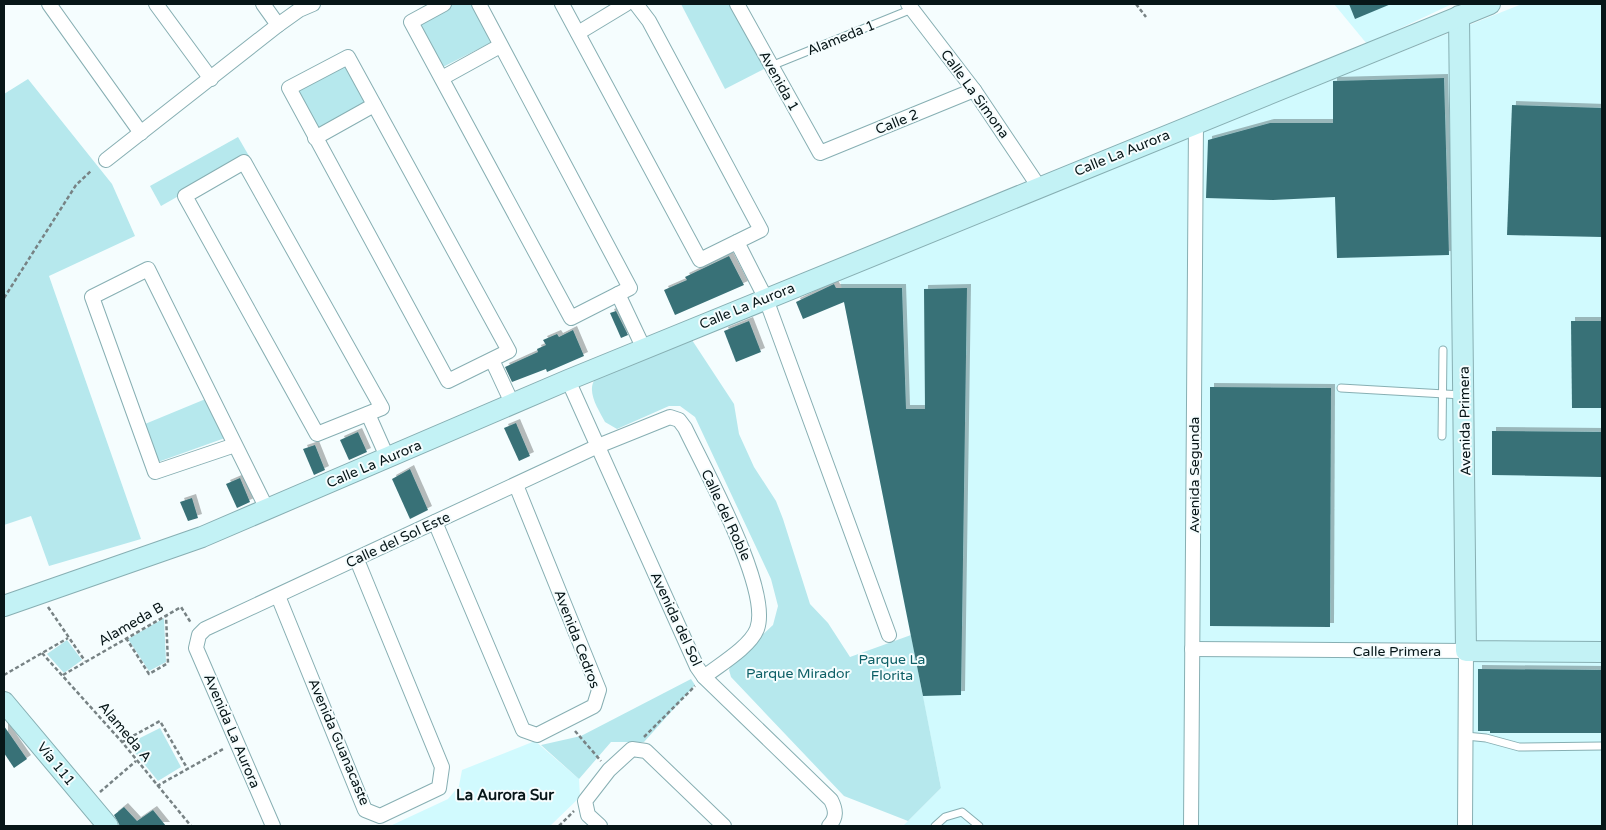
<svg xmlns="http://www.w3.org/2000/svg" width="1606" height="830" viewBox="0 0 1606 830" font-family="'Varela Round',sans-serif">
<style>
.built{fill:#d1fafe}
.green{fill:#b6e8ed}
.building{fill:#397177;filter:url(#shadow)}
.lines{fill:none;stroke-linecap:round;stroke-linejoin:round}
.lane-casing{stroke:#87afb3;stroke-width:9}
.street-casing{stroke:#87afb3;stroke-width:16}
.secondary-casing{stroke:#87afb3;stroke-width:22}
.path{stroke:#778284;stroke-width:2.5;stroke-dasharray:4 2.5;stroke-linecap:butt}
.lane{stroke:#fff;stroke-width:7}
.street{stroke:#fff;stroke-width:14}
.secondary{stroke:#c3f2f5;stroke-width:20}
.labels{text-anchor:middle;dominant-baseline:central;stroke-width:4;stroke-linejoin:round;paint-order:stroke}
.street-label{font-size:14px;fill:#071618;stroke:#f5fdfe}
.park-label{font-size:14px;fill:#0d5f66;stroke:#f5fdfe}
.neighbourhood-label{font-size:15px;font-weight:bold;fill:#071618;stroke:#f5fdfe}
</style>
<defs>
<filter id="shadow"><feDropShadow dx="4" dy="-4" stdDeviation="0" flood-color="#0004"/></filter>
</defs>
<rect width="100%" height="100%" fill="#f5fdfe"/>
<g class="built">
<path d="M1334,4H1452L1367,44Z"/>
<path d="M1522,4H1602V826H903L941,788L839,275Z"/>
<path d="M535,741L579,779L580,797L550,826H390L448,799L459,786L462,770Z"/>
</g>
<g class="green">
<path d="M453,4H472L492,42L443,67L419,21Z"/>
<path d="M681,4H730L766,68L725,89Z"/>
<path d="M347,61L368,104L316,131L294,89Z"/>
<path d="M28,79L112,184L135,236L49,276L141,539L49,566L31,516L4,525V94Z"/>
<path d="M238,137L249,156L161,206L150,186Z"/>
<path d="M692,340L734,404L739,434L754,467L776,501L783,519L810,604L828,623L850,657L911,635L941,788L908,821L844,796L731,677L729,670L733,662L773,625L778,606L771,579L695,417L680,406H669L617,429L605,422C599,410 586,392 595,379Z"/>
<path d="M208,398L225,438L158,462L145,424Z"/>
<path d="M164,618L166,662L149,671L128,639Z"/>
<path d="M67,640L82,660L64,673L47,654Z"/>
<path d="M691,679L695,685L644,742H611L579,779L541,745L581,736Z"/>
<path d="M160,728L181,767L158,781L128,744Z"/>
</g>
<g class="building">
<path d="M1349,4H1391L1355,19Z"/>
<path d="M1444,78L1449,255L1337,258L1335,197L1273,200L1206,198L1208,140L1270,123H1333V81Z"/>
<path d="M1512,105L1602,108V237L1507,235Z"/>
<path d="M729,256L744,285L675,315L664,290L687,280L685,277Z"/>
<path d="M834,284L836,288H902L906,409H925L924,289L967,288L961,695L923,696L844,302L803,319L796,302Z"/>
<path d="M616,311L628,335L621,338L610,313Z"/>
<path d="M749,321L761,352L736,362L724,331Z"/>
<path d="M1571,321H1602V408H1572Z"/>
<path d="M573,330L584,356L547,372L546,369L512,382L505,367L538,352L537,349L546,345L543,340L557,334L559,337Z"/>
<path d="M1210,387L1331,388L1330,627L1210,626Z"/>
<path d="M516,423L530,456L519,461L504,428Z"/>
<path d="M1492,431L1602,432V477L1492,475Z"/>
<path d="M358,432L367,452L349,460L340,440Z"/>
<path d="M315,445L325,470L314,475L303,449Z"/>
<path d="M410,469L428,510L410,519L392,479Z"/>
<path d="M240,478L250,502L237,508L226,484Z"/>
<path d="M192,498L198,518L188,521L180,502Z"/>
<path d="M1478,669L1602,670V733H1490V731H1478Z"/>
<path d="M4,726L27,759L14,768L4,753Z"/>
<path d="M124,807L137,821L153,810L166,826H120L114,815Z"/>
</g>
<g class="lines">
<defs>
<g id="lane">
<path d="M771,66L912,9"/>
<path d="M1341,388L1462,395"/>
<path d="M1442,436L1443,350"/>
<path d="M1466,736L1486,738L1519,747L1602,746"/>
<path d="M935,826L945,817L962,812L979,826"/>
</g>
<g id="street">
<path d="M49,4L141,133"/>
<path d="M156,4L211,79"/>
<path d="M263,4L278,25"/>
<path d="M444,4L411,22L571,318L630,288L479,4"/>
<path d="M562,4L700,260L761,230L649,21L636,4"/>
<path d="M737,4L820,153L974,90"/>
<path d="M908,4L974,90L1039,187"/>
<path d="M578,33L626,4"/>
<path d="M348,57L509,351L448,381L289,88Z"/>
<path d="M442,78L500,46"/>
<path d="M315,138L374,105"/>
<path d="M106,160L278,25L299,10L313,4"/>
<path d="M244,162L382,408L317,434L185,196Z"/>
<path d="M737,242L766,299L889,635"/>
<path d="M618,294L644,349"/>
<path d="M492,360L512,403"/>
<path d="M568,380L697,667L704,677L831,800C836,810 837,817 829,826"/>
<path d="M368,414L388,459"/>
<path d="M235,445L155,472L92,297L148,269L267,509"/>
<path d="M435,522L523,730L537,735L594,706L599,690L516,485"/>
<path d="M278,596L365,810L380,816L439,788L442,767L357,560"/>
<path d="M1192,649L1466,651L1465,826"/>
<path d="M273,826L196,648L199,635L205,629L598,446L670,417L679,420L685,428C704,468 772,590 757,629C750,647 719,665 704,677"/>
<path d="M600,826L588,815L585,801L609,770L632,749L646,751L724,826"/>
<path d="M1191,826L1196,123"/>
</g>
<g id="secondary">
<path d="M1459,16L1466,651L1602,652"/>
<path d="M4,606L202,537L568,380L1490,4"/>
<path d="M4,702L108,826"/>
</g>
</defs>
<use href="#lane" class="lane-casing"/>
<use href="#street" class="street-casing"/>
<use href="#secondary" class="secondary-casing"/>
<g class="path">
<path d="M1136,4L1146,17"/>
<path d="M4,298L76,185L92,170"/>
<path d="M48,607L85,661"/>
<path d="M126,638L149,674L168,663L166,615"/>
<path d="M42,653L122,742L191,826"/>
<path d="M4,675L68,638"/>
<path d="M63,675L181,607L191,623"/>
<path d="M575,731L601,761"/>
<path d="M644,737L695,686"/>
<path d="M122,742L160,721L187,768"/>
<path d="M157,786L225,748"/>
<path d="M100,792L136,761"/>
<path d="M559,826L574,811"/>
</g>
<use href="#lane" class="lane"/>
<use href="#street" class="street"/>
<use href="#secondary" class="secondary"/>
</g>
<g class="labels">
<g class="street-label">
<text transform="translate(841 38) rotate(-22)">Alameda 1</text>
<text transform="translate(779 81) rotate(61)">Avenida 1</text>
<text transform="translate(975 94) rotate(54)">Calle La Simona</text>
<text transform="translate(897 122) rotate(-22)">Calle 2</text>
<text transform="translate(1122 153) rotate(-22)">Calle La Aurora</text>
<text transform="translate(747 306) rotate(-22)">Calle La Aurora</text>
<text transform="translate(1465 421) rotate(-91)">Avenida Primera</text>
<text transform="translate(374 464) rotate(-23)">Calle La Aurora</text>
<text transform="translate(1194 475) rotate(-90)">Avenida Segunda</text>
<text transform="translate(726 515) rotate(65)">Calle del Roble</text>
<text transform="translate(398 540) rotate(-25)">Calle del Sol Este</text>
<text transform="translate(676 619) rotate(65)">Avenida del Sol</text>
<text transform="translate(131 624) rotate(-30)">Alameda B</text>
<text transform="translate(577 639) rotate(69)">Avenida Cedros</text>
<text x="1397" y="651">Calle Primera</text>
<text transform="translate(232 731) rotate(67)">Avenida La Aurora</text>
<text transform="translate(125 732) rotate(50)">Alameda A</text>
<text transform="translate(339 742) rotate(67)">Avenida Guanacaste</text>
<text transform="translate(56 764) rotate(51)">Vía 111</text>
</g>
<g class="park-label">
<text x="892" y="659">Parque La<tspan x="892" dy="16">Florita</tspan></text>
<text x="798" y="673">Parque Mirador</text>
</g>
<g class="neighbourhood-label">
<text x="505" y="795">La Aurora Sur</text>
</g>
</g>
<rect width="1606" height="830" fill="none" stroke="#071618" stroke-width="10"/>
</svg>
